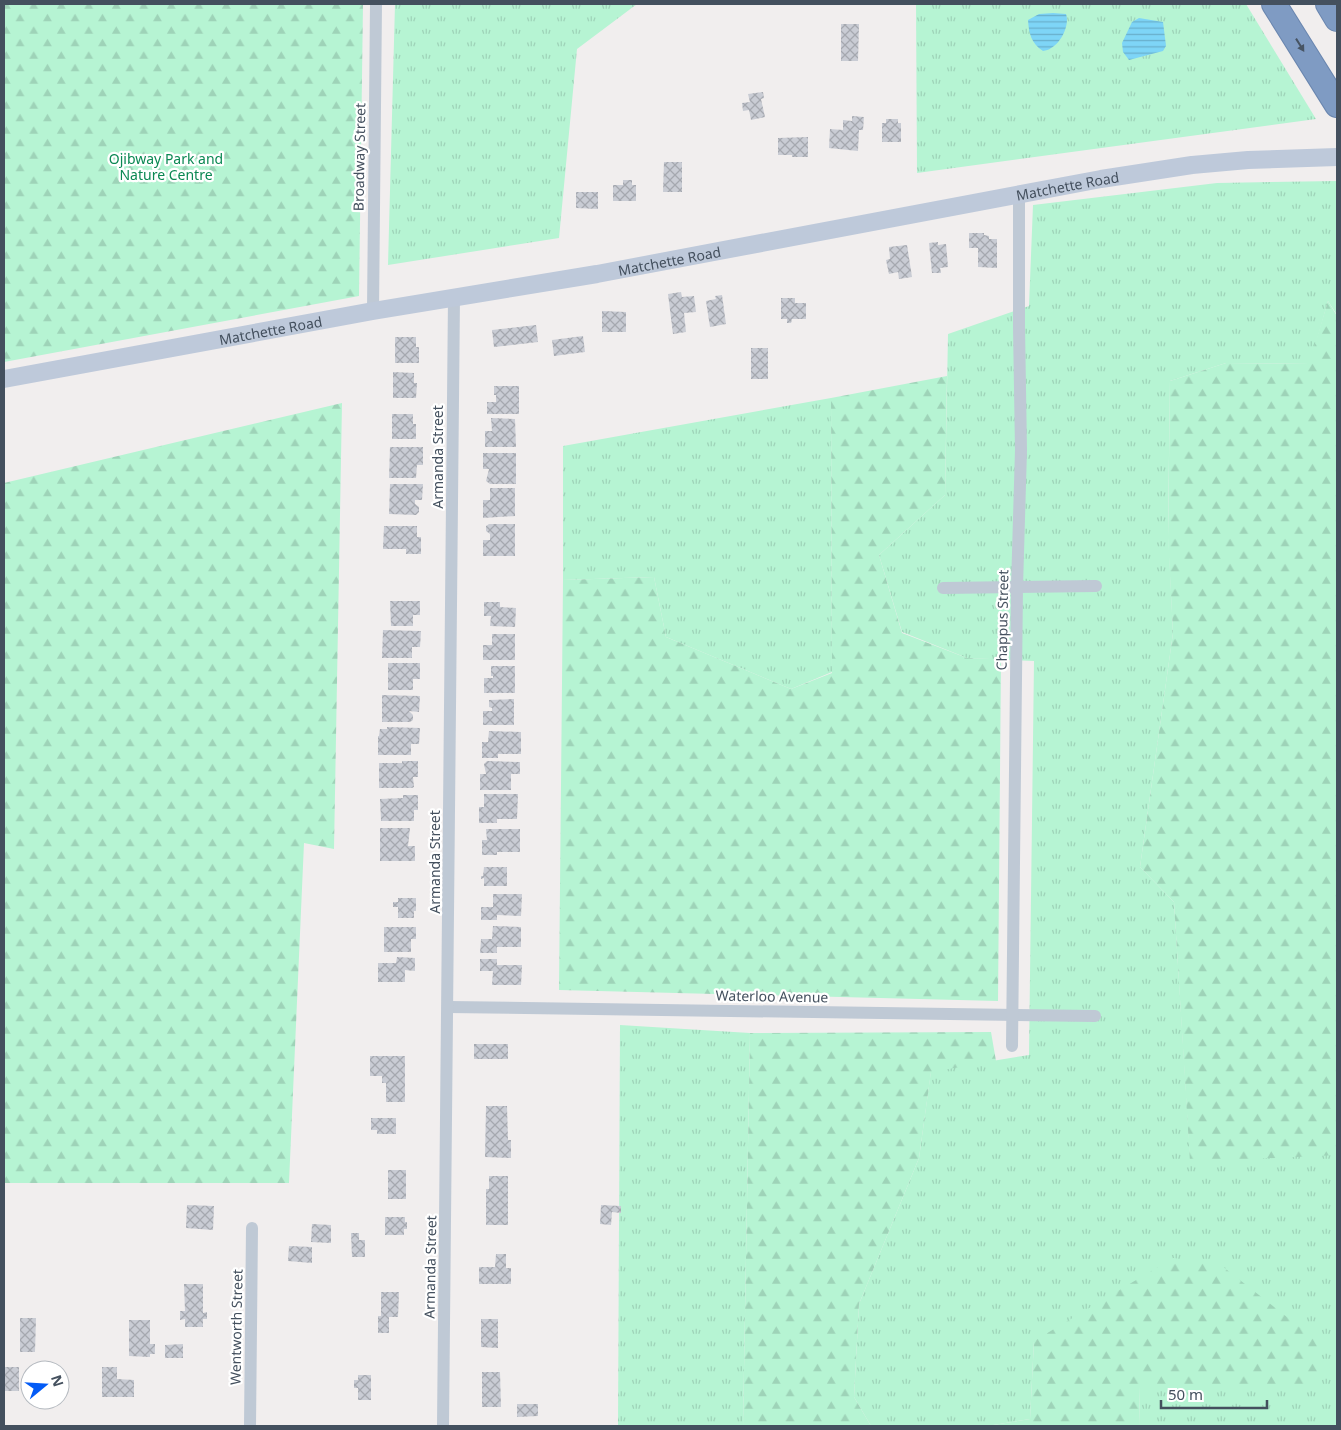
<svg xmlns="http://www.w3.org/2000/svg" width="1341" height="1430" viewBox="0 0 1341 1430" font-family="'Noto Sans',sans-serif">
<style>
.grass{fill:url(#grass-tufts)}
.forest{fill:url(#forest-firs)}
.water{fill:url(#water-rules)}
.building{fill:url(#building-cross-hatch)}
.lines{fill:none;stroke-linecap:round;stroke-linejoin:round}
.highway-casing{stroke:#6a86af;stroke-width:26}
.street{stroke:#bfc9d5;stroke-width:12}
.secondary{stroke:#bec9da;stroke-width:18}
.highway{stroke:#7f9bc3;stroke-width:24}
.oneway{fill:#475463}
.labels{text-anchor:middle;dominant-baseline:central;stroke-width:4.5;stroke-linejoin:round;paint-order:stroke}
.street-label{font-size:14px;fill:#44505e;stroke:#fff}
.park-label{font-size:14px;fill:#0b8853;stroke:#fff}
</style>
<defs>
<pattern id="grass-tufts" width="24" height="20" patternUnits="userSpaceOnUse" patternTransform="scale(1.25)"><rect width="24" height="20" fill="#b6f4d3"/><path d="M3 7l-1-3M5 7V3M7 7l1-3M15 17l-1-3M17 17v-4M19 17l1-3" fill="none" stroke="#9ed3b8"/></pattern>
<pattern id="forest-firs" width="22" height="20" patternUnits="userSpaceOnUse" patternTransform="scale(1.25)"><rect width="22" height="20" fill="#b6f4d3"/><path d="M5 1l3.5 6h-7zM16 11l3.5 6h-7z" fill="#9ed3b8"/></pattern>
<pattern id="water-rules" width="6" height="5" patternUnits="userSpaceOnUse" patternTransform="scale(1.25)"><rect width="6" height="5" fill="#7ed5f7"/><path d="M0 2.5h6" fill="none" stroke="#69afcb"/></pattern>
<pattern id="building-cross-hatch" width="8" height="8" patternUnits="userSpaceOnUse" patternTransform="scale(1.25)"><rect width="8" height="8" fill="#c9ccd4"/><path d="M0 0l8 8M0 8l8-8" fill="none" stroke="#a5a8af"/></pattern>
</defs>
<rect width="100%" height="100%" fill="#f1eeee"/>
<g class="grass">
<path d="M395,4H637L577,49L559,238L388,265Z"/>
<path d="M916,4H1246L1316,119L917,173Z"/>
<path d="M1337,181V315L1328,301L1310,364L1226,363L1170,381L1168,530L1173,633L1140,867L1174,902L1190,1155H1337V1426H1139L1140,1387H1313L1034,1341L1030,1419L987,1426H871L854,1397L859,1304L919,1158L931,1071L1029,1055L1034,661L967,658L902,632L879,555L945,495L948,334L1029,306L1033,205L1217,183Z"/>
<path d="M831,398L832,672L791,689L666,637L654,577L563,580V446Z"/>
<path d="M620,1025L750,1033L743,1426H618Z"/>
</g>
<g class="forest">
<path d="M4,4H363L359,296L4,362Z"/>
<path d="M1328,301L1337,316V1155L1190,1162L1174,902L1140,867L1173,633L1168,538L1170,381L1226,363L1309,364Z"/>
<path d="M947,376L945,495L879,555L902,633L967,658L1001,659L998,1001L559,990L563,580L654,577L666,637L791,689L832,673L831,398Z"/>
<path d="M342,403L334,849L304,843L289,1183H4V483Z"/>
<path d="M991,1032L996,1061L931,1072L919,1158L859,1304L854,1397L871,1426H743L750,1033Z"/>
<path d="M1173,1258L1222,1266L1324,1346L1313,1387H1140L1139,1426H987L1030,1419L1034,1341Z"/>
</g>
<g class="water">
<path d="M1053,13L1066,14C1070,25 1061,43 1051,48C1049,50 1046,50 1043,51C1031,43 1029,34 1028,20L1039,14Z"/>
<path d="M1139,18L1163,22L1166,46L1163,51L1129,60L1123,52L1122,43L1132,22Z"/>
</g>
<g class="building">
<path d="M841,24H859L858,61H841Z"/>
<path d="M763,92L764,98L761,99L765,117L751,120L749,110L743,111L742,103L750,102L748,94Z"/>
<path d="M852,116L864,117L863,130H859L858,151L829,148L830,129L843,130V120L852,121Z"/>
<path d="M886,119H898V123H901V142H882V123H886Z"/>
<path d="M808,137V157H792V155H778V138Z"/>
<path d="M664,162H682V192H663Z"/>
<path d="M623,180H632V185H636V201H613V185H623Z"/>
<path d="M576,192H598V209L576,208Z"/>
<path d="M969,233H984V235L989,236V239H997V268L978,267V248H969Z"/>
<path d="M938,242V245L946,244L948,267L940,268L941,273H932L929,243Z"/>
<path d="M907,245L912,277L899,279L898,272L889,274L886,260L890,259L889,247Z"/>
<path d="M681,292L682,297L694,296L696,312L684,313L686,332L673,334L668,294Z"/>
<path d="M722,295L726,324L710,327L706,301L716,299L715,296Z"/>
<path d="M781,298H795V303H806V319H792L791,323H787V319H781Z"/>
<path d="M602,311L626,312V332H602Z"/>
<path d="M536,325L538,342L494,347L492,330Z"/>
<path d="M583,336L585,352L554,356L552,340Z"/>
<path d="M395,337H416V347H419V363H395Z"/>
<rect x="751" y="348" width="17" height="31"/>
<path d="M393,372L414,373V383H417L416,398H393Z"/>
<path d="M494,386H519V414H487V402H496V395H494Z"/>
<path d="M392,414H413V424H416V439H392Z"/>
<path d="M491,418L515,419L516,447H485V431H492Z"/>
<path d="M390,447H423V465H417L416,478H389Z"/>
<path d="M483,453H516V484H490L486,481L489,469H483Z"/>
<path d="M390,484H423L422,500H415V504L419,507V512L416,515L389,514Z"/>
<path d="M490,488H515V516L483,518V500H490Z"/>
<path d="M489,524H515V556H483V540H490V534L486,531V526Z"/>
<path d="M384,526H417V537H421V554H406V549H383Z"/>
<path d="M390,601H420V615H413V626H391Z"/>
<path d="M484,602H500V607L516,608L515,627L490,626L491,616H484Z"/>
<path d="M383,630L421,631L420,647H412V658H382Z"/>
<path d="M492,634H515V660H483V645H492Z"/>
<path d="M388,663H420V679H413V690H388Z"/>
<path d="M491,666H515V693H484V678H493V676H491Z"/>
<path d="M382,695L420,696L419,712L409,711L413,715V720L410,722H382Z"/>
<path d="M514,699V725H483V711H492V708L489,707V700Z"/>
<path d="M387,727L420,728L419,744H411V755H378V736H379L380,729H387Z"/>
<path d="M489,731L521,732V754H498V758H482V742H488Z"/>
<path d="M402,761H418V777H413L414,787L412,788H379V763H402Z"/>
<path d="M487,761L520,762V774H511V790H480V774H486L484,764Z"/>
<path d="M484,794H518L517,819H497V823H479V807H484Z"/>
<path d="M403,795H418V810H414V821H381L380,799L403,798Z"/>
<path d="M380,828H410L408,846H415V861H380Z"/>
<path d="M486,829H520V852H497V855H482V840H487Z"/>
<path d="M484,867H507V886H484V878L481,879V876H483Z"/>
<path d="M493,894H522L521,916L497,915V920H481V907H493Z"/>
<path d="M398,898H416V911H414V918H398V907H393V902H398Z"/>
<path d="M493,926L521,927V947H497V953H480L481,939H492Z"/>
<path d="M384,927H416V939H411V952H384Z"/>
<path d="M397,957L415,958V971L405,970V982H378V963H396Z"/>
<path d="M480,959H497V965H522L521,985H492L493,971H480Z"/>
<rect x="474" y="1044" width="34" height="15"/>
<path d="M370,1056H405V1102H386V1083H382V1076H370Z"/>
<path d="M486,1106H507L508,1140H511V1158L485,1157Z"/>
<path d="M371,1118H396V1134H377V1130H371Z"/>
<rect x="388" y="1170" width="18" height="29"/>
<path d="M489,1176H508V1225H486V1189H489Z"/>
<path d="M187,1205L214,1206L213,1230L186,1228Z"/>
<path d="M601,1205L621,1206V1213L612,1212L611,1225L600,1224Z"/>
<path d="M385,1217H405V1222H407V1229H404V1235H385Z"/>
<path d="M312,1224L331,1225V1243L311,1242Z"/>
<path d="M351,1233H359V1240H365V1257H352Z"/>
<path d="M289,1246L312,1247V1263L288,1261Z"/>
<path d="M496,1254H506V1268H511V1284H479V1267H495Z"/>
<path d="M184,1284H203V1313L207,1312V1319H203V1327H185V1319L180,1320V1311H185Z"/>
<path d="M381,1292H399L398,1317H389V1333H378V1316H381Z"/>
<path d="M20,1318H36L35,1352H20Z"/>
<path d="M481,1319H498V1348L481,1347Z"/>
<path d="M129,1320H150V1344H155V1354H150V1357L129,1356Z"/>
<path d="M183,1344V1358H165V1345Z"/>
<rect x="4" y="1367" width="15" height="24"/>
<path d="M102,1367H117V1379L134,1380V1397H102Z"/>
<path d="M482,1372H500L501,1407H482Z"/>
<path d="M358,1375H371V1400H358V1388H354V1380H358Z"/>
<path d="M517,1404H538V1416L517,1417Z"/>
</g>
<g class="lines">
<defs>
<g id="highway">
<path d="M1274,4L1337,105"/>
<path d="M1328,4L1337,19"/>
</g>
</defs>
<use href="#highway" class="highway-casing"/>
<g class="street">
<path d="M373,311L376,4"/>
<path d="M943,588L1096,586"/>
<path d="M448,1007L1095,1016"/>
<path d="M1012,1046L1017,587L1021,450L1019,327V195"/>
<path d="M250,1426L252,1228"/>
<path d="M443,1426L454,297"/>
</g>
<path class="secondary" id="s1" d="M4,379L373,311L597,274L1101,179L1192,165L1248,160L1337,157"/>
<use href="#highway" class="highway"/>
</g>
<defs><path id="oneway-solid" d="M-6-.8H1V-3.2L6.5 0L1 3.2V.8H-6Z" transform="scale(1.25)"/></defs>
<use class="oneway" href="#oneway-solid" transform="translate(1300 45) rotate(58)"/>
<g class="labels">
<g class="street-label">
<text transform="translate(359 157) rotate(-89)">Broadway Street</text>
<text stroke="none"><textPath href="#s1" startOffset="1081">Matchette Road</textPath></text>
<text stroke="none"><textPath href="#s1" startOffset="676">Matchette Road</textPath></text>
<text stroke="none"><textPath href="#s1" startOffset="271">Matchette Road</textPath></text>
<text transform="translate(437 457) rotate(-90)">Armanda Street</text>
<text transform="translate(1002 620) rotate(-89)">Chappus Street</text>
<text transform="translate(434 862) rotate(-90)">Armanda Street</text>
<text transform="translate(772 996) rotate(1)">Waterloo Avenue</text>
<text transform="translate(430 1267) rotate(-89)">Armanda Street</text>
<text transform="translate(236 1327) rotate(-89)">Wentworth Street</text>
</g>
<g class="park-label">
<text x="166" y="158">Ojibway Park and<tspan x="166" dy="16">Nature Centre</tspan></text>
</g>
</g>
<rect width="1341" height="1430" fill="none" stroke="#44505e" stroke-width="10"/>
<g transform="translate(45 1385) rotate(72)"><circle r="24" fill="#ffffff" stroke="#b4b9bf"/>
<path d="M0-4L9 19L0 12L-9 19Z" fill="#035bf6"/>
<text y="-8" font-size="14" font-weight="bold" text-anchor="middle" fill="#44505e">N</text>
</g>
<path d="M1161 1400v8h106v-8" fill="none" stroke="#44505e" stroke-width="2.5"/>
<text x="1168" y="1400" font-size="15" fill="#44505e" stroke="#ffffff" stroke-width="4" paint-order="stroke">50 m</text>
</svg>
